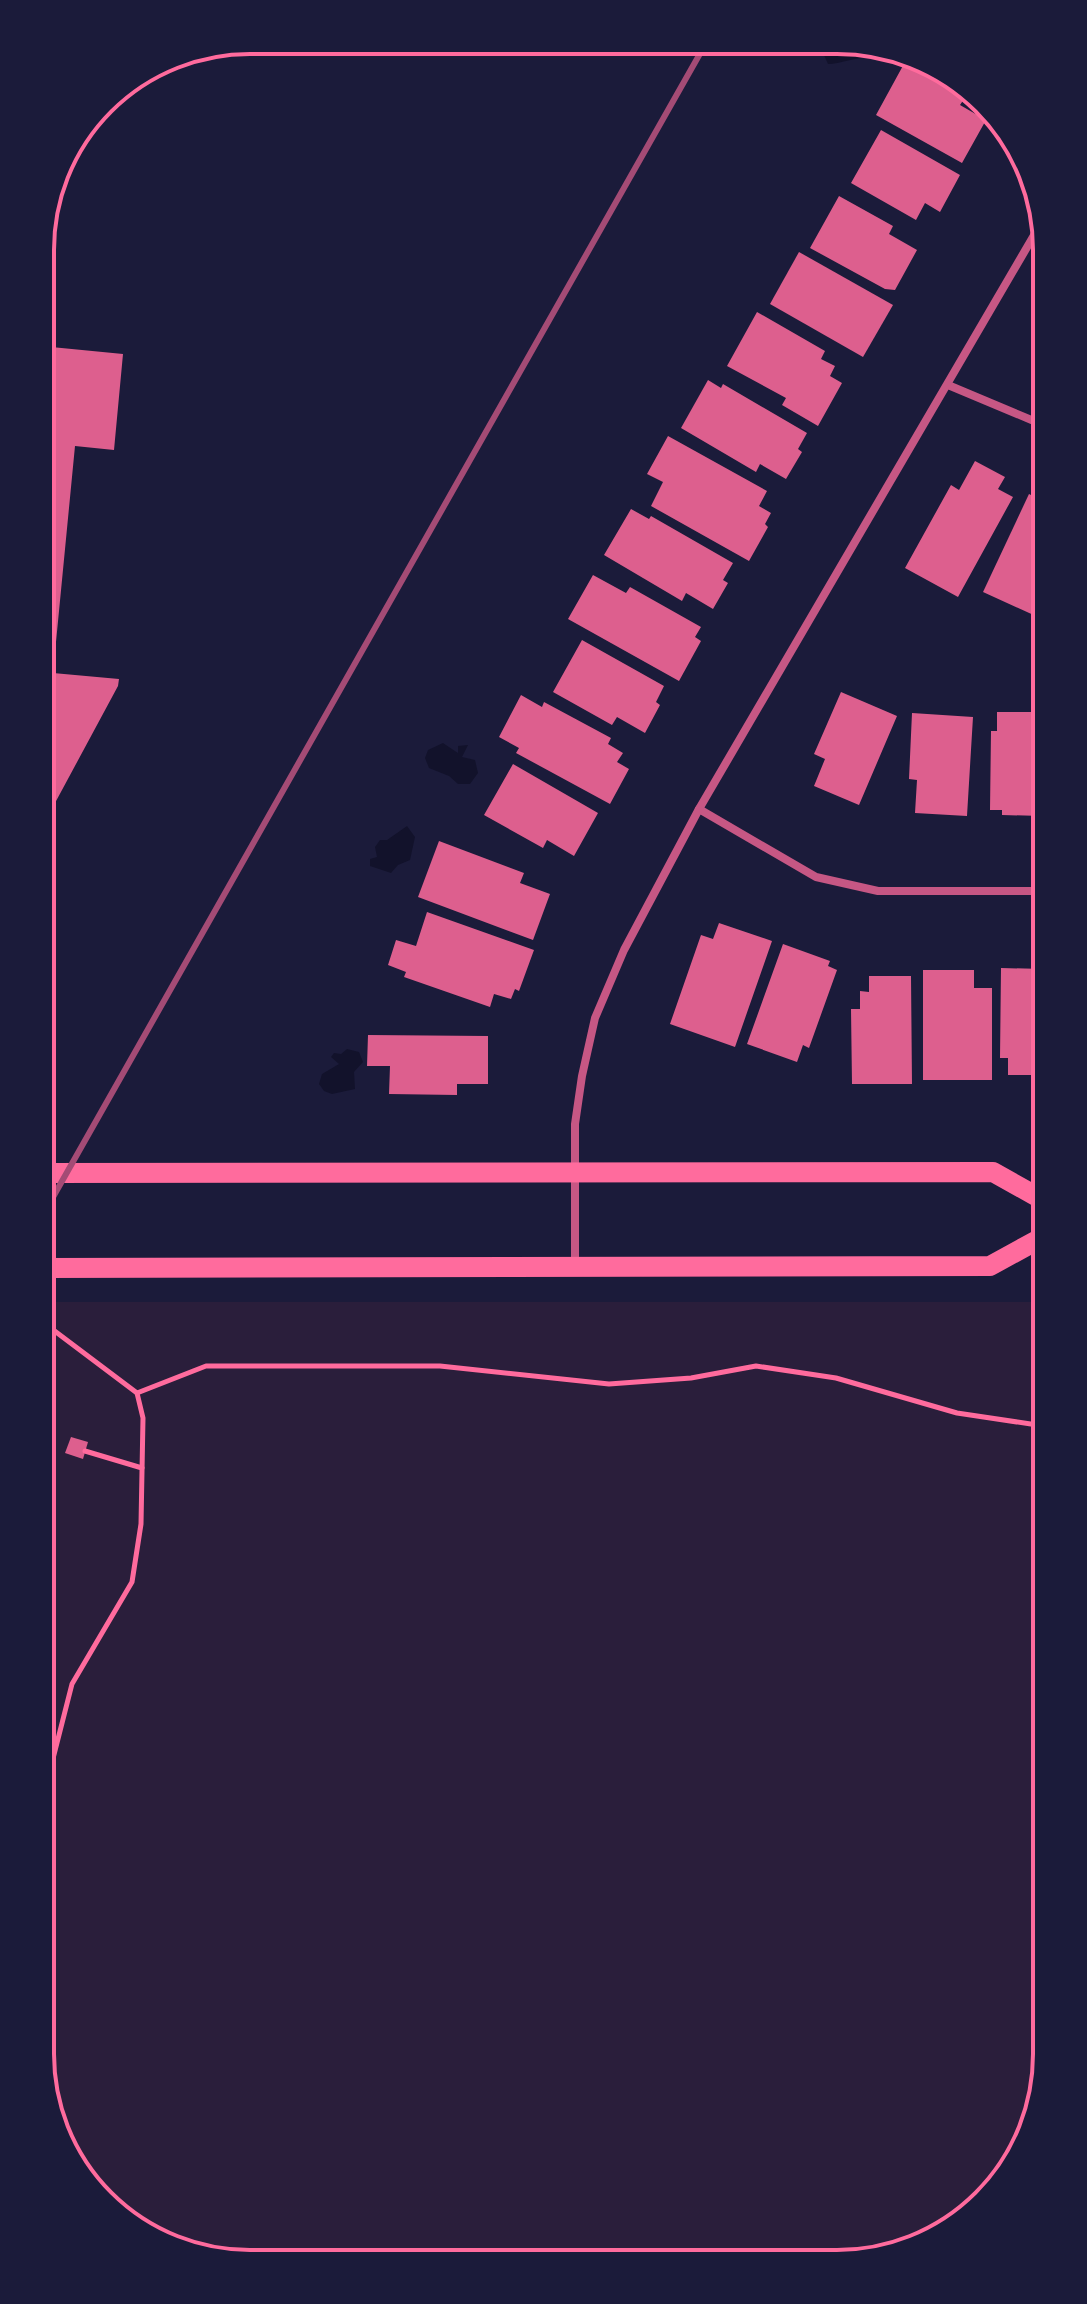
<svg xmlns="http://www.w3.org/2000/svg" width="1087" height="2304" viewBox="0 0 1087 2304" font-family="Arial,sans-serif">
<style>
.green{fill:#2a1e3b}
.water{fill:#12122b}
.building{fill:#dd5f8e}
.lines{fill:none;stroke-linecap:round;stroke-linejoin:round}
.path{stroke:#ff6b9d;stroke-width:5}
.minor{stroke:#c65784;stroke-width:8}
.primary{stroke:#ff6b9d;stroke-width:20}
.rail{stroke:#a44b75;stroke-width:6}
.rim{fill:none;stroke:#ff6b9d;stroke-width:4}
</style>
<rect width="100%" height="100%" fill="#1b1b3a"/>
<path class="green" d="M44,1302H1044L1047,2068L1031,2134L995,2192L892,2257L209,2260L111,2212L47,2109Z"/>
<g class="water">
<path d="M819,44H871L873,51L865,58C851,58 841,64 828,64Z"/>
<path d="M443,743L458,753V746L468,745L462,757L475,760L478,773L470,784H458L449,776L429,768L425,758L428,750Z"/>
<path d="M407,826L415,837L410,860L398,865L391,873L370,866V859L377,857L375,847L380,840H387Z"/>
<path d="M347,1049L359,1052L363,1062L354,1072L355,1089L332,1094L324,1091L319,1084L322,1074L339,1064L331,1057L334,1053L341,1054Z"/>
</g>
<g class="building">
<path d="M905,62L966,96L960,105L986,120L962,163L876,115Z"/>
<path d="M881,130L960,175L940,212L925,203L916,220L851,183Z"/>
<path d="M839,196L893,226L889,234L917,250L895,290L885,289L810,248Z"/>
<path d="M799,252L893,305L863,357L770,304Z"/>
<path d="M757,312L825,351L821,359L835,366L830,376L842,383L818,426L782,405L786,398L727,366Z"/>
<path d="M41,346L123,354L114,450L75,446L53,673L119,679L118,686L55,803L43,801Z"/>
<path d="M708,380L721,388L723,384L807,433L798,449L802,452L786,479L760,464L756,472L681,428Z"/>
<path d="M668,436L767,491L759,506L771,513L765,524L768,527L749,561L651,506L663,482L647,474Z"/>
<path d="M975,461L1005,477L998,489L1013,497L958,597L905,568L951,485L959,490Z"/>
<path d="M1029,494L1041,500V611L1038,617L983,592Z"/>
<path d="M631,509L649,519L651,516L733,563L723,580L728,583L713,609L686,593L682,601L604,555Z"/>
<path d="M593,575L626,593L630,587L701,627L695,637L701,641L679,681L568,619Z"/>
<path d="M582,640L664,686L656,702L660,705L645,733L617,717L612,725L553,692Z"/>
<path d="M841,692L897,716L859,805L814,786L825,759L814,754Z"/>
<path d="M521,695L542,707L544,702L611,738L608,744L623,753L617,762L629,769L610,804L516,753L519,748L499,737Z"/>
<path d="M997,712H1042V816L1002,815V810H990L991,731H997Z"/>
<path d="M912,713L973,717L967,816L915,813L917,780L909,779Z"/>
<path d="M513,764L598,813L574,856L547,840L543,848L484,815Z"/>
<path d="M439,841L524,873L520,883L550,894L533,940L418,897Z"/>
<path d="M427,912L534,950L519,991L515,989L511,999L494,994L490,1007L404,977L406,972L388,965L396,940L416,946Z"/>
<path d="M719,923L772,941L735,1047L670,1024L701,935L713,939Z"/>
<path d="M783,944L830,961L828,966L837,970L809,1048L803,1045L797,1062L747,1044Z"/>
<path d="M1001,968L1043,969V1075H1008V1058H1000Z"/>
<path d="M923,970H974V988H992V1080H923Z"/>
<path d="M869,976H911L912,1084H852L851,1009H860V991L869,992Z"/>
<path d="M368,1035L488,1036V1084H457V1095L389,1094L390,1066H367Z"/>
<path d="M71,1437L88,1442L83,1459L65,1453Z"/>
</g>
<g class="lines">
<g class="path">
<path d="M44,1323L137,1393L143,1418L141,1524L132,1582L72,1684L46,1786"/>
<path d="M137,1393L206,1366H440L609,1384L691,1378L756,1366L836,1378L957,1413L1044,1426"/>
<path d="M85,1451L142,1468"/>
</g>
<g class="minor">
<path d="M948,385L1041,424"/>
<path d="M699,809L816,877L878,891H1042"/>
<path d="M575,1265V1124L582,1076L595,1018L624,950L699,809L1040,225"/>
</g>
<g class="primary">
<path d="M44,1173L993,1172L1043,1200"/>
<path d="M44,1268L990,1266L1043,1237"/>
</g>
<path class="rail" d="M44,1213L706,43"/>
</g>
<path d="M0 0H1087V2304H0ZM250 54H837A196 196 0 0 1 1033 250V2054A196 196 0 0 1 837 2250H250A196 196 0 0 1 54 2054V250A196 196 0 0 1 250 54Z" fill="#1b1b3a" fill-rule="evenodd"/>
<path class="rim" d="M250 54H837A196 196 0 0 1 1033 250V2054A196 196 0 0 1 837 2250H250A196 196 0 0 1 54 2054V250A196 196 0 0 1 250 54Z"/>
</svg>
